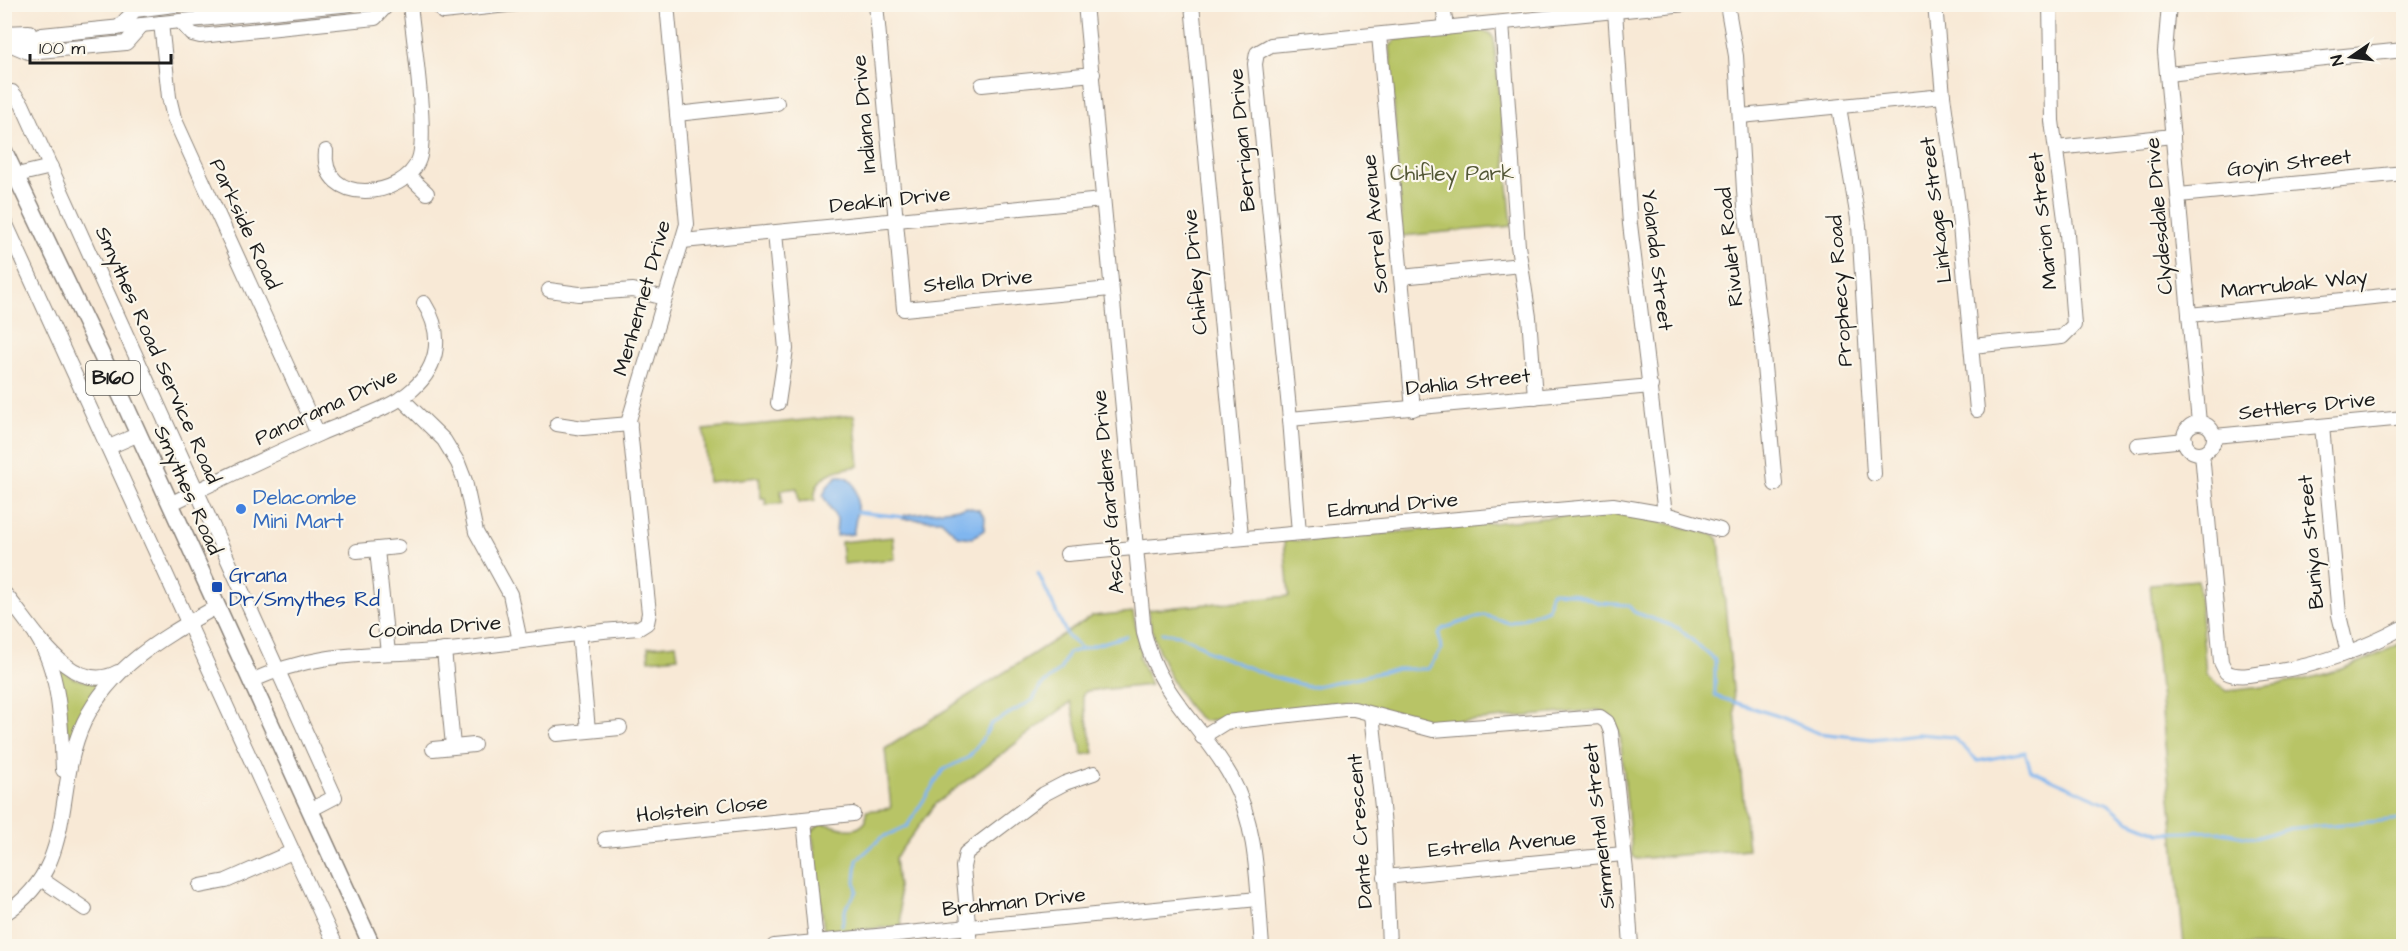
<svg xmlns="http://www.w3.org/2000/svg" width="2408" height="951" viewBox="0 0 2408 951" font-family="'Architects Daughter',sans-serif">
<style>
.green{fill:#b8c466;stroke:#6a7041;stroke-width:1.5}
.water{fill:#80b6ef;stroke:#4e6986;stroke-width:1.5}
.lines{fill:none;stroke-linecap:round;stroke-linejoin:round}
.stream{stroke:#80b6ef;stroke-width:3}
.minor-casing{stroke:#8a8279;stroke-width:16}
.major-casing{stroke:#8a8279;stroke-width:19}
.minor{stroke:#fff;stroke-width:14}
.major{stroke:#fff;stroke-width:16}
.shop-dot{fill:#3f7fe0;stroke:#fbf7ec;stroke-width:2}
.transit-dot{fill:#1a4fb4;stroke:#fbf7ec;stroke-width:2}
.labels{text-anchor:middle;dominant-baseline:central;stroke-width:4.5;stroke-linejoin:round;paint-order:stroke}
.shield{fill:#fbf7ec;stroke:#5f5e5a;stroke-width:1.5}
.shield-label{font-size:20px;font-weight:bold;fill:#1c1c1c}
.street-label{font-size:21px;fill:#1c1c1c;stroke:#fbf7ec}
.park-label{font-size:21px;fill:#535736;stroke:#fbf7ec}
.shop-label{font-size:21px;fill:#366cbe;stroke:#fbf7ec;text-anchor:start}
.transit-label{font-size:21px;fill:#164399;stroke:#fbf7ec;text-anchor:start}
</style>
<rect width="100%" height="100%" fill="#fbf7ec"/>
<filter id="ink" filterUnits="userSpaceOnUse"><feTurbulence type="fractalNoise" baseFrequency=".0167" numOctaves="2"/><feDisplacementMap in="SourceGraphic" scale="12" xChannelSelector="R" yChannelSelector="G"/><feConvolveMatrix kernelMatrix="1 2 1 2 8 2 1 2 1" color-interpolation-filters="sRGB"/></filter>
<filter id="wash" filterUnits="userSpaceOnUse"><feTurbulence type="fractalNoise" baseFrequency=".008" numOctaves="4" result="noise"/><feDisplacementMap in="SourceGraphic" scale="24" xChannelSelector="R" yChannelSelector="G"/><feGaussianBlur stdDeviation="1.35" result="paint"/><feColorMatrix in="noise" values="0 0 0 0 0 0 0 0 0 0 0 0 0 0 0 0 0 1.4 0 .05"/><feComposite in="paint" operator="in"/></filter>
<g filter="url(#wash)">
<rect width="100%" height="100%" fill="#f8e9d6"/>
<g class="green">
<path d="M1481,30L1490,33L1494,39L1512,226L1402,236L1390,46L1397,39Z"/>
<path d="M854,415L859,466C839,469 813,473 815,500L799,502L797,488L781,490L782,503L766,505L765,498H761L759,477L708,482L704,430Z"/>
<path d="M1616,511L1715,535L1719,540L1748,849L1636,859L1632,855L1620,735L1612,717L1599,710L1433,724L1349,702L1204,721C1179,706 1150,639 1148,610L1289,596L1284,540L1307,541Z"/>
<path d="M893,537L895,559L843,564L841,542Z"/>
<path d="M2198,580L2206,674L2226,691C2295,684 2341,675 2403,642V946H2184L2150,584Z"/>
<path d="M1133,612L1141,652L1139,657L1151,685L1087,691L1082,695L1094,753L1083,755L1071,702L935,804L895,858L902,926L830,933L824,931L812,831L821,823C837,825 854,837 866,821V811L891,808L885,749L1092,616Z"/>
<path d="M676,644L678,657L649,660L648,647Z"/>
<path d="M57,666L73,678L101,684L69,745Z"/>
</g>
<g class="water">
<path d="M837,476C865,474 857,516 853,534L836,536L837,519L823,496L827,487Z"/>
<path d="M967,507L979,510L985,518L984,530L972,538L958,536L941,520L903,519L905,515Z"/>
</g>
<g class="lines">
<g class="stream">
<path d="M857,512L903,517"/>
<path d="M1038,573L1068,637L1080,647"/>
<path d="M1162,633L1179,635L1199,644L1209,652L1270,676L1311,687L1397,669H1428L1441,650L1439,633L1444,628L1484,615L1509,623L1548,609L1551,592L1571,593L1600,603L1628,605L1634,612L1678,628L1715,660V696L1781,717L1818,733L1872,739L1918,734L1953,737L1978,761L2025,752L2031,770L2108,804L2128,820L2160,833L2216,831L2256,838L2284,829L2404,819"/>
<path d="M985,735L991,724L1033,700L1040,687L1060,670L1068,653L1126,636"/>
<path d="M842,925L846,907L857,891L855,881L857,860L881,838L907,826L943,770L969,757L983,738"/>
</g>
</g>
</g>
<g filter="url(#ink)">
<g class="lines">
<defs>
<g id="minor">
<path d="M437,4L443,12L517,4"/>
<path d="M876,4L904,309L1110,289"/>
<path d="M1085,4L1144,633C1160,698 1201,723 1231,777C1259,828 1257,890 1262,946"/>
<path d="M1192,4L1241,537"/>
<path d="M1443,4L1446,28"/>
<path d="M1727,4L1736,56L1745,207L1761,334L1775,484"/>
<path d="M1935,4L1943,96L1958,204L1977,410"/>
<path d="M2169,4L2165,52L2199,423"/>
<path d="M1615,11L1630,224L1665,514"/>
<path d="M180,21L192,34L200,36L375,18L388,4"/>
<path d="M161,23L169,97L174,118L318,434"/>
<path d="M1502,23L1518,246L1529,317L1535,397"/>
<path d="M118,28L135,10L182,4"/>
<path d="M4,33L29,32"/>
<path d="M1379,35L1413,409"/>
<path d="M4,43L30,40L42,35L351,4"/>
<path d="M7,43L28,52L126,43L142,25"/>
<path d="M2167,74L2404,50"/>
<path d="M982,85L1093,74"/>
<path d="M12,92L22,104C126,335 230,566 335,797L310,810"/>
<path d="M1839,107L1859,225L1874,474"/>
<path d="M677,114L777,103"/>
<path d="M1741,116L1943,96"/>
<path d="M2056,148L2173,136"/>
<path d="M326,151C320,206 404,200 419,159C428,134 413,36 410,4"/>
<path d="M17,175L51,167"/>
<path d="M409,176L427,193"/>
<path d="M2179,195L2404,173"/>
<path d="M4,220L336,946"/>
<path d="M775,233L786,349L778,403"/>
<path d="M683,241L1102,200"/>
<path d="M1401,277L1521,265"/>
<path d="M549,290L579,294L633,290L665,298"/>
<path d="M2189,315L2404,294"/>
<path d="M1972,346L2062,337L2074,325L2067,234L2052,121L2050,4"/>
<path d="M401,398L444,440L458,463L465,481L476,532L510,594L520,641"/>
<path d="M1290,419L1651,386"/>
<circle cx="2199" cy="438" r="15"/>
<path d="M557,424L583,428L630,424"/>
<path d="M2322,426L2339,615L2348,653"/>
<path d="M2215,436L2404,418"/>
<path d="M2137,445L2185,440"/>
<path d="M109,447L139,434"/>
<path d="M2202,453L2221,662L2226,672C2237,678 2250,675 2263,673C2314,668 2359,651 2404,627"/>
<path d="M170,504C219,480 269,456 319,434C347,421 391,410 413,389C440,365 443,333 424,303"/>
<path d="M1299,533L1290,419L1255,64L1257,53L1271,45L1686,4"/>
<path d="M377,550L388,653"/>
<path d="M357,551L398,547"/>
<path d="M1067,554L1613,505L1665,514L1720,530"/>
<path d="M4,593C30,621 69,699 118,672"/>
<path d="M579,633L588,730"/>
<path d="M36,635C61,674 61,726 63,770"/>
<path d="M444,650L453,746"/>
<path d="M251,681C323,648 373,657 448,650C511,644 574,632 639,628L647,623L649,613L629,420L687,224L667,4"/>
<path d="M1372,714L1384,826L1389,946"/>
<path d="M557,734L620,728"/>
<path d="M1202,737L1226,722L1344,709H1354L1433,730L1600,717L1607,722L1611,732L1626,871L1631,946"/>
<path d="M433,749L474,745"/>
<path d="M804,820L816,942"/>
<path d="M605,839L853,814"/>
<path d="M1385,877L1623,854"/>
<path d="M41,879L85,909"/>
<path d="M200,886L226,881L292,852"/>
<path d="M4,914C79,867 52,790 84,722C112,665 164,637 216,607"/>
<path d="M774,946L1258,899"/>
<path d="M970,946L963,867L966,853L1044,794L1065,783L1094,773"/>
</g>
<path id="major" d="M4,151L123,400L372,946"/>
</defs>
<use href="#minor" class="minor-casing"/>
<use href="#major" class="major-casing"/>
<use href="#minor" class="minor"/>
<use href="#major" class="major"/>
</g>
</g>
<circle class="shop-dot" cx="241" cy="509" r="6"/>
<rect class="transit-dot" x="211" y="581" width="12" height="12" rx="3"/>
<g class="labels">
<rect class="shield" x="86" y="361" width="54" height="34" rx="4.5"/>
<g class="shield-label">
<text x="113" y="378">B160</text>
</g>
<g class="street-label">
<text transform="translate(864 114) rotate(-95)">Indiana Drive</text>
<text transform="translate(1242 140) rotate(-95)">Berrigan Drive</text>
<text transform="translate(2289 163) rotate(-6)">Goyin Street</text>
<text transform="translate(890 200) rotate(-6)">Deakin Drive</text>
<text transform="translate(1936 210) rotate(-97)">Linkage Street</text>
<text transform="translate(2159 216) rotate(-95)">Clydesdale Drive</text>
<text transform="translate(2043 221) rotate(-96)">Marion Street</text>
<text transform="translate(245 224) rotate(65)">Parkside Road</text>
<text transform="translate(1375 224) rotate(-95)">Sorrel Avenue</text>
<text transform="translate(1730 247) rotate(-96)">Rivulet Road</text>
<text transform="translate(1657 260) rotate(83)">Yolanda Street</text>
<text transform="translate(1195 272) rotate(-95)">Chifley Drive</text>
<text transform="translate(978 281) rotate(-5)">Stella Drive</text>
<text transform="translate(2294 284) rotate(-6)">Marrubak Way</text>
<text transform="translate(1840 291) rotate(-94)">Prophecy Road</text>
<text transform="translate(642 298) rotate(-74)">Menhennet Drive</text>
<text transform="translate(158 355) rotate(66)">Smythes Road Service Road</text>
<text transform="translate(1468 382) rotate(-6)">Dahlia Street</text>
<text transform="translate(2307 406) rotate(-6)">Settlers Drive</text>
<text transform="translate(326 407) rotate(-25)">Panorama Drive</text>
<text transform="translate(188 490) rotate(66)">Smythes Road</text>
<text transform="translate(1108 492) rotate(-95)">Ascot Gardens Drive</text>
<text transform="translate(1393 505) rotate(-5)">Edmund Drive</text>
<text transform="translate(2311 542) rotate(-95)">Buniya Street</text>
<text transform="translate(435 627) rotate(-4)">Cooinda Drive</text>
<text transform="translate(702 809) rotate(-6)">Holstein Close</text>
<text transform="translate(1599 826) rotate(-96)">Simmental Street</text>
<text transform="translate(1360 831) rotate(-94)">Dante Crescent</text>
<text transform="translate(1502 844) rotate(-5)">Estrella Avenue</text>
<text transform="translate(1014 902) rotate(-6)">Brahman Drive</text>
</g>
<g class="park-label">
<text x="1452" y="173">Chifley Park</text>
</g>
<g class="shop-label">
<text x="253" y="497">Delacombe<tspan x="253" dy="24">Mini Mart</tspan></text>
</g>
<g class="transit-label">
<text x="229" y="575">Grana<tspan x="229" dy="24">Dr/Smythes Rd</tspan></text>
</g>
</g>
<rect width="2408" height="951" fill="none" stroke="#fbf7ec" stroke-width="24"/>
<g transform="translate(2351 57) rotate(256)" stroke="#fbf7ec" stroke-width="4.5" paint-order="stroke">
<path d="M0-4.5L10 22L0 15L-10 22Z" fill="#1c1c1c"/>
<text y="-9" font-size="16" font-weight="bold" text-anchor="middle" fill="#1c1c1c">N</text>
</g>
<path d="M30 54v9h141v-9" fill="none" stroke="#1c1c1c" stroke-width="3"/>
<text x="39" y="54" font-size="18" fill="#1c1c1c" stroke="#fbf7ec" stroke-width="4.5" paint-order="stroke">100 m</text>
</svg>
